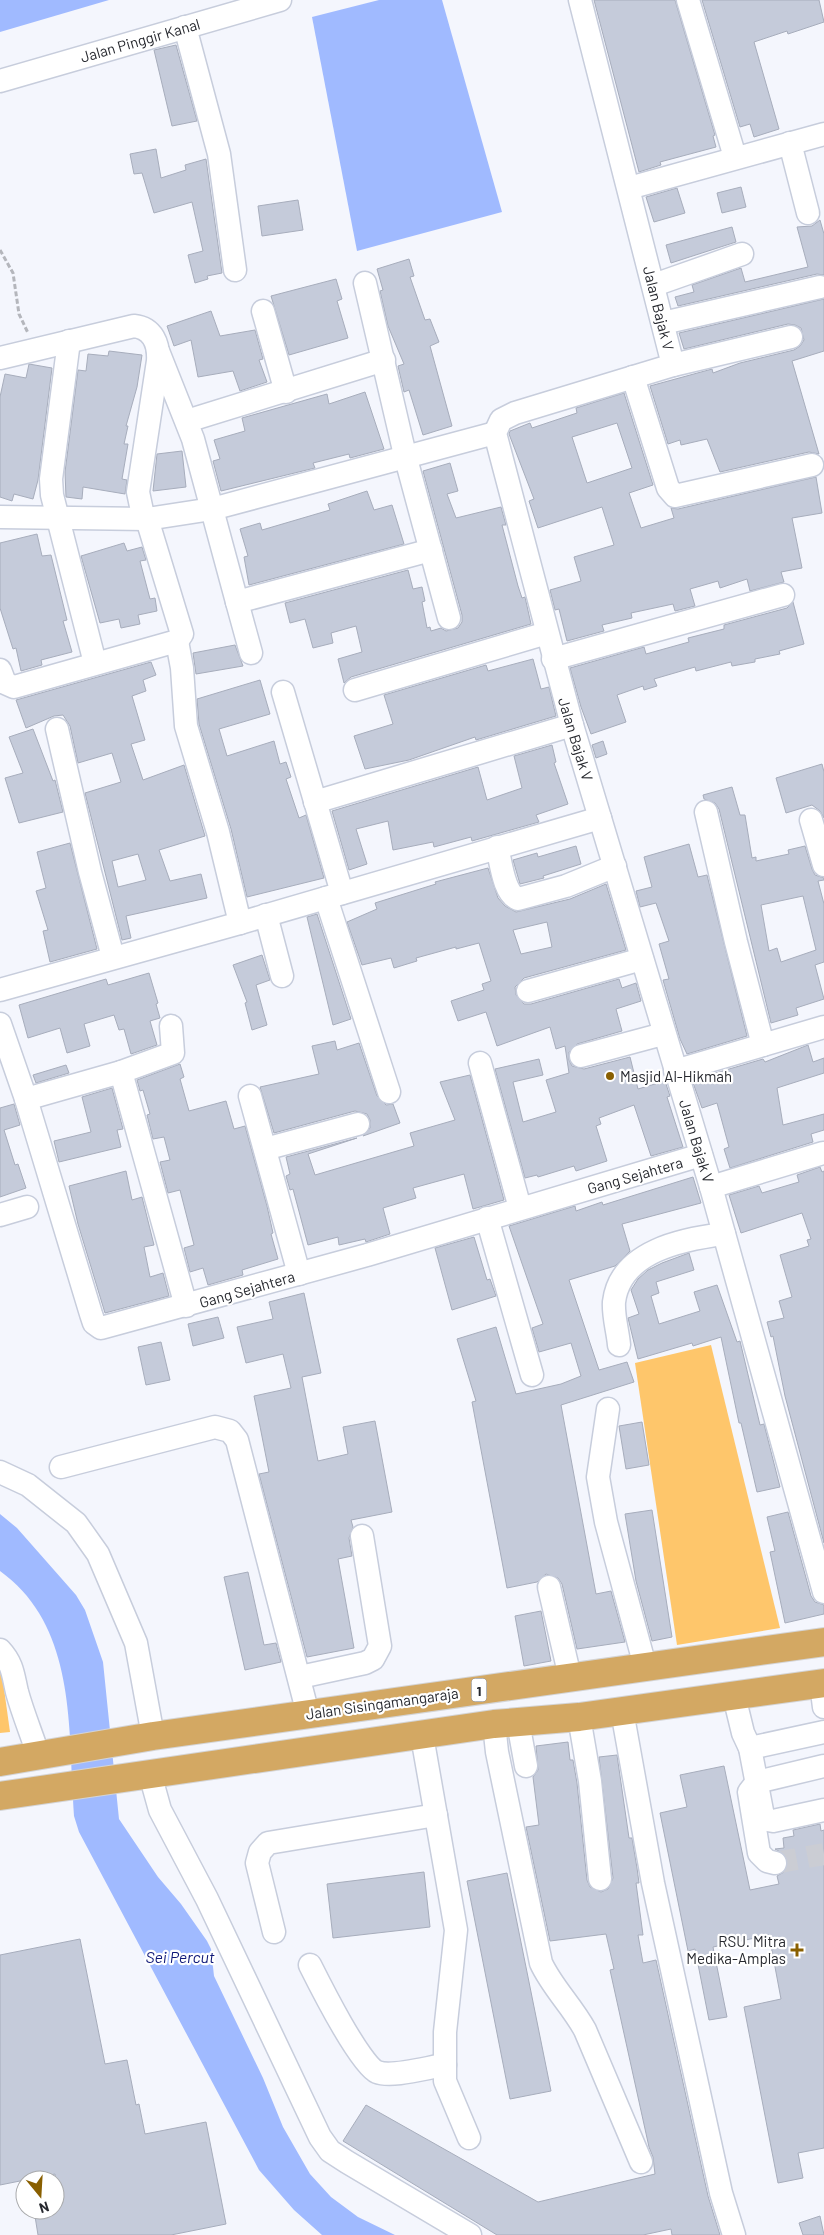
<svg xmlns="http://www.w3.org/2000/svg" width="824" height="2235" viewBox="0 0 824 2235" font-family="Barlow,sans-serif">
<style>
.green{fill:#fec66b}
.water{fill:#a0baff}
.building{fill:#c5cbda;stroke:#a7adbc;fill-rule:evenodd}
.lines{fill:none;stroke-linecap:round;stroke-linejoin:round}
.minor-tunnel{stroke:#cbcdd4;stroke-width:22;stroke-dasharray:22 11;stroke-linecap:butt}
.minor-casing{stroke:#c7cddc;stroke-width:25}
.highway-casing{stroke:#d4d4d5;stroke-width:30}
.path{stroke:#b4b6bc;stroke-width:3;stroke-dasharray:5 2.5;stroke-linecap:butt}
.minor{stroke:#fff;stroke-width:22}
.highway{stroke:#d3a863;stroke-width:28}
.poi-dot{fill:#895f00;stroke:#fff;stroke-width:2}
.labels{text-anchor:middle;dominant-baseline:central;stroke-width:4.5;stroke-linejoin:round;paint-order:stroke}
.shield{fill:#fff;stroke:#67686d;stroke-width:1}
.shield-label{font-size:14px;font-weight:bold;fill:#26282e}
.street-label{font-size:15px;fill:#26282e;stroke:#fff}
.poi-label{font-size:15px;fill:#26282e;stroke:#fff;text-anchor:start}
.water-label{font-size:16px;font-style:italic;fill:#0e1777;stroke:#fff}
</style>
<rect width="100%" height="100%" fill="#f4f6fd"/>
<g class="green">
<path d="M711,1345L780,1628L677,1645L635,1363Z"/>
<path d="M0,1660L10,1732L0,1733Z"/>
</g>
<g class="water">
<path d="M0,0H109L0,32Z"/>
<path d="M379,0H442L502,212L357,251L312,17Z"/>
<path d="M0,1514L17,1528L76,1595L85,1610L103,1662L119,1819L158,1877L181,1904L207,1941L211,1949L214,1976L263,2078L283,2127L310,2174L331,2197L358,2217L395,2235H322L294,2210L259,2170L79,1832L74,1816C68,1732 78,1627 0,1571Z"/>
</g>
<g class="building">
<path d="M594,0H675L715,135L713,136L716,147L660,162L661,165L639,172Z"/>
<path d="M702,0H819L824,22L788,34L787,31L754,42L779,129L754,137L750,124L740,127Z"/>
<path d="M176,45L197,121L172,126L154,50Z"/>
<path d="M156,149L161,178L186,170L185,165L206,159L222,273L207,276L208,279L195,283L188,255L203,251L192,202L154,213L142,173L134,174L130,154Z"/>
<path d="M741,187L746,207L722,213L717,193Z"/>
<path d="M677,188L685,213L654,222L646,197Z"/>
<path d="M298,200L303,230L262,236L258,206Z"/>
<path d="M820,220L824,234V275L817,274L678,306L675,297L694,292L692,285L741,268L745,282L808,267L797,227L812,226Z"/>
<path d="M732,227L736,242L671,263L666,245Z"/>
<path d="M409,259L414,276L410,277L425,320L430,319L439,342L430,346L452,426L423,435L409,390L404,392L398,366L404,364L388,326L380,291L383,290L377,269Z"/>
<path d="M336,279L342,299L337,301L348,338L289,355L271,296Z"/>
<path d="M824,299V351L792,361L819,454L809,452L720,472L707,439L681,445L680,440L668,444L650,386L712,369L713,373L740,363L794,350L800,346L804,340L801,328L795,325L788,324L684,349L679,333Z"/>
<path d="M211,311L220,336L255,330L263,359L259,360L267,382L240,391L233,371L198,377L191,340L174,346L167,326Z"/>
<path d="M109,351L142,355L137,387L126,426H128L124,444H128L122,479L127,480L125,494L83,487L82,499L66,497L65,472L78,370L86,371L88,354L108,356Z"/>
<path d="M29,364L52,368L38,480L33,499L14,494L12,501L0,497V397L5,374L26,378Z"/>
<path d="M365,392L384,449L350,458L349,454L313,463L315,468L221,491L213,461L220,459L214,440L245,431L242,418L327,394L329,404Z"/>
<path d="M624,393L653,485L629,493L641,528L674,518L671,508L678,509L816,477L822,513L792,518L802,568L781,572L784,582L750,591L747,579L720,588L718,581L690,589L695,606L675,611L673,604L631,613L632,618L602,625L604,631L567,641L559,609L555,610L550,590L581,581L574,557L614,545L602,507L538,528L529,501L534,499L509,434L510,431L530,423L532,428L577,413L576,408ZM617,423L632,468L587,483L572,437Z"/>
<path d="M182,451L186,487L153,491L157,454Z"/>
<path d="M450,463L458,491L447,494L456,518L501,507L506,525H502L518,586L522,598L525,597L531,624L351,677L344,683L338,659L362,652L356,626L331,633L333,643L313,648L305,619L290,623L285,603L408,570L413,589L422,587L425,601L422,602L427,628L430,627L431,631L441,628L446,631L458,628L462,622V615L423,471Z"/>
<path d="M367,491L374,510L392,505L404,544L249,585L244,557L248,556L240,529L260,523L262,530L330,510L328,504Z"/>
<path d="M37,534L42,556L51,555L67,620L63,621L72,652L41,660L42,665L21,671L16,648L13,649L0,608V543Z"/>
<path d="M124,543L127,551L142,547L146,560L140,561L150,599L155,598L157,611L138,615L140,624L121,628L119,619L100,623L81,556Z"/>
<path d="M793,602L804,644L779,651L780,654L755,659V662L732,666L731,662L696,671L695,667L654,679L657,686L644,690L643,686L617,695L626,722L591,734L581,707L570,668L644,647L646,654L689,642L688,638L724,629V625L787,608Z"/>
<path d="M235,645L243,666L196,674L193,653Z"/>
<path d="M533,659L541,689L549,687L556,716L476,740L475,737L409,760L365,769L354,736L393,724L384,695L486,665L488,671Z"/>
<path d="M151,662L156,675L143,680L146,691L132,696L145,740L131,744L143,780L184,765L205,836L159,850L170,881L201,874L207,898L126,916L131,938L122,940L85,793L121,782L112,753L78,763L70,726L63,715L54,716L26,728L16,700ZM138,854L146,880L118,887L112,861Z"/>
<path d="M260,680L270,714L219,729L227,756L274,741L280,764L286,762L291,777L286,779L299,818L306,815L324,878L247,897L231,829L199,724L197,699Z"/>
<path d="M33,729L53,781L55,780L63,812L19,823L5,778L23,773L9,737Z"/>
<path d="M603,741L607,754L596,758L592,745Z"/>
<path d="M552,745L556,762L554,763L568,804L536,815L539,822L472,841L471,837L434,847L433,842L393,850L388,821L356,829L367,864L349,870L332,811L478,767L487,800L522,788L514,756Z"/>
<path d="M822,764L824,772V818L820,811L812,805L786,813L776,778Z"/>
<path d="M732,787L740,815H745L752,858L756,857V861L789,854L788,850L805,846L812,869L815,875L824,878V880L818,881L824,904V962L815,965L824,999L796,1008L798,1015L771,1023L719,809L715,803L704,799L703,795ZM803,896L816,950L781,962L777,948L769,951L761,905Z"/>
<path d="M70,843L97,949L50,962L43,931L48,930L36,891L46,888L37,852Z"/>
<path d="M689,844L698,877L707,875L747,1036L687,1054L680,1039L663,980L669,979L659,944L669,941L656,903L640,907L636,891L652,887L644,857Z"/>
<path d="M576,846L581,864L543,876L544,878L520,884L513,860L537,853L538,857Z"/>
<path d="M488,868L498,898L505,906L516,912L570,899L606,884L626,950L524,978L515,987L516,995L524,1004H531L619,979L622,988L636,983L641,1001L616,1009L622,1031L577,1044L569,1052V1060L572,1066L584,1069L630,1057L638,1089L665,1081L670,1096L667,1097L683,1147L651,1156L634,1105L599,1118L601,1124L596,1126L607,1161L576,1171L574,1166L538,1177L537,1175L525,1178L495,1069L539,1059L543,1075L513,1082L523,1122L556,1112L546,1080L569,1073L565,1046L556,1049L550,1027L497,1046L486,1012L458,1021L451,1001L484,990L482,984L491,981L479,943L456,949V947L416,958L417,961L394,968L391,958L362,965L347,922L377,909L375,903L436,884L435,882ZM547,922L552,947L521,954L513,930Z"/>
<path d="M317,914L351,1019L333,1025L307,917Z"/>
<path d="M262,955L270,980L256,985L267,1025L252,1030L245,1003L247,1002L233,965Z"/>
<path d="M149,973L158,1003L156,1004L160,1018L150,1021L157,1045L131,1054L124,1029L119,1030L114,1015L84,1024L90,1046L67,1053L60,1028L28,1038L19,1005L106,979L108,985Z"/>
<path d="M335,1041L337,1050L359,1043L377,1096L386,1105L393,1104L400,1123L363,1136L370,1128V1120L367,1114L355,1111L274,1133L260,1087L319,1074L312,1046Z"/>
<path d="M808,1045L813,1062L824,1058V1073L777,1088L783,1125L824,1114V1130L811,1134L813,1142L730,1168L724,1149L729,1147L717,1103L702,1108L692,1080L763,1059L765,1062Z"/>
<path d="M180,1064L184,1077L180,1079L189,1111L226,1101L234,1129L245,1126L267,1206L273,1233L271,1234L278,1259L242,1270L243,1275L208,1285L203,1268L190,1272L184,1248L194,1245L180,1190L168,1193L160,1162L170,1160L164,1137L153,1139L147,1115L150,1114L143,1090L140,1091L137,1080Z"/>
<path d="M66,1065L69,1073L36,1083L33,1075Z"/>
<path d="M470,1075L504,1200L473,1209L464,1174L413,1188L416,1198L383,1208L390,1234L366,1242L365,1239L339,1245L338,1237L308,1245L293,1189L290,1190L286,1176L290,1174L286,1157L357,1138L308,1154L315,1175L414,1146L410,1133L455,1120L440,1082Z"/>
<path d="M112,1088L123,1129L117,1130L121,1147L59,1162L54,1141L91,1132L82,1097Z"/>
<path d="M14,1104L20,1125L4,1130L15,1165L18,1164L26,1188L0,1197V1108Z"/>
<path d="M820,1167L822,1172L824,1171V1543L785,1396L773,1336L771,1337L767,1322L784,1318L779,1301L792,1297L780,1255L809,1246L807,1240L811,1239L802,1213L741,1233L729,1195L759,1186L762,1193L799,1182L797,1175Z"/>
<path d="M126,1171L132,1200L142,1197L154,1245L144,1247L150,1277L163,1273L169,1296L105,1313L78,1224L69,1186Z"/>
<path d="M693,1177L701,1203L622,1224L630,1251L615,1266L569,1280L599,1370L627,1362L634,1382L561,1405L596,1594L611,1591L625,1642L577,1649L562,1584L558,1578L546,1574L537,1582L507,1588L472,1402L476,1401L457,1339L496,1327L516,1394L561,1384L581,1376L571,1343L539,1352L532,1328L543,1324L509,1226L575,1206L576,1211L602,1202L603,1205Z"/>
<path d="M474,1237L487,1280L490,1279L496,1296L452,1310L435,1248Z"/>
<path d="M689,1253L694,1270L656,1282L659,1293L651,1296L659,1324L700,1311L694,1292L717,1285L737,1342L740,1341L760,1425L764,1424L780,1487L757,1492L741,1423H739L721,1337L693,1346L692,1343L638,1359L628,1318L639,1314L631,1290L638,1279L648,1270L662,1263Z"/>
<path d="M304,1293L321,1373L302,1377L318,1461L348,1454L343,1427L375,1421L392,1512L351,1520L353,1527L349,1538L352,1556L338,1559L354,1648L307,1657L259,1474L269,1472L254,1396L291,1388L283,1354L246,1363L237,1327L273,1319L269,1302Z"/>
<path d="M218,1317L224,1338L193,1346L188,1324Z"/>
<path d="M161,1342L170,1380L146,1385L138,1347Z"/>
<path d="M642,1422L649,1465L626,1469L619,1426Z"/>
<path d="M652,1510L672,1637L652,1641L636,1581L625,1514Z"/>
<path d="M788,1512L811,1596L815,1602L824,1605V1614L785,1623L770,1552L775,1551L767,1517Z"/>
<path d="M248,1572L264,1645L276,1643L281,1662L245,1670L224,1577Z"/>
<path d="M541,1611L551,1661L524,1666L515,1616Z"/>
<path d="M568,1742L570,1760H573L577,1783L587,1880L590,1887L601,1892L608,1889L613,1878L599,1757L617,1755L629,1838H632L637,1868L639,1883H636L643,1935H638L643,1963L656,1960L708,2196L720,2235H672L671,2229L643,2235H497L343,2141L366,2105L538,2202L655,2174L653,2157L649,2147L610,1970L614,1969L606,1934L550,1941L526,1827L539,1825L533,1777L538,1770L536,1746Z"/>
<path d="M724,1766L750,1890L779,1884L777,1876L784,1872L788,1866L784,1854L775,1849L784,1848L783,1838L794,1836L793,1830L820,1824L821,1831L824,1830V2148L798,2153L803,2178L778,2183L744,2007L781,1999L769,1935L713,1947L727,2017L709,2020L695,1949L688,1951L660,1813L687,1807L680,1775Z"/>
<path d="M424,1872L430,1927L333,1938L327,1884Z"/>
<path d="M507,1873L551,2091L510,2099L467,1881Z"/>
<path d="M80,1939L105,2064L127,2060L136,2105L139,2104L145,2134L206,2122L226,2224L171,2235H38L34,2210H55V2174L0,2185V1955Z"/>
<path d="M820,2216L824,2235H803L799,2223Z"/>
</g>
<g class="lines">
<path class="minor-tunnel" d="M775,1863L824,1854"/>
<defs>
<g id="minor">
<path d="M580,0L673,365L515,413L501,420L495,433L572,725L711,1187L824,1592"/>
<path d="M688,0L735,157"/>
<path d="M185,27L219,154L235,270"/>
<path d="M0,81L280,0"/>
<path d="M790,143L808,213"/>
<path d="M629,188L824,134"/>
<path d="M365,283L405,455L449,618"/>
<path d="M654,285L742,254"/>
<path d="M263,311L286,392"/>
<path d="M663,323L820,287"/>
<path d="M69,341L51,479L52,495L95,663"/>
<path d="M158,351L193,439L237,602L431,550"/>
<path d="M0,358L134,326C153,328 159,344 158,361L138,492L142,511L147,519L182,634L177,641L14,687L5,683L0,670"/>
<path d="M673,365L791,337"/>
<path d="M633,377L668,488L675,496L812,465"/>
<path d="M187,421L384,360"/>
<path d="M0,517L147,519L212,509L495,433"/>
<path d="M237,602L251,653"/>
<path d="M177,641L182,668L186,726L218,832L240,923"/>
<path d="M553,659L783,595"/>
<path d="M355,690L547,633"/>
<path d="M283,692L342,893"/>
<path d="M57,729L90,872L113,957"/>
<path d="M315,802L572,725"/>
<path d="M706,812L736,942L763,1045"/>
<path d="M811,820L824,865"/>
<path d="M497,847C501,861 503,893 518,899L566,886L615,866"/>
<path d="M326,898L389,1092"/>
<path d="M266,915L282,976"/>
<path d="M0,990L240,923L600,818"/>
<path d="M528,991L642,959"/>
<path d="M0,1024L26,1099L91,1314L94,1323L101,1328L367,1255L701,1155"/>
<path d="M581,1056L663,1034"/>
<path d="M480,1063L520,1208"/>
<path d="M675,1071L824,1027"/>
<path d="M121,1072L173,1053L171,1026"/>
<path d="M250,1096L299,1274"/>
<path d="M26,1099L121,1072L186,1306"/>
<path d="M265,1149L358,1124"/>
<path d="M711,1187L823,1153"/>
<path d="M0,1215L27,1207"/>
<path d="M487,1218L532,1375"/>
<path d="M619,1345C618,1332 613,1316 614,1302C620,1251 683,1239 724,1234"/>
<path d="M608,1409L598,1477L606,1522L645,1666"/>
<path d="M61,1467L215,1427L230,1431L237,1440L308,1714"/>
<path d="M0,1472L28,1485L76,1523L98,1554L136,1643L153,1736"/>
<path d="M549,1587L570,1677"/>
<path d="M0,1650C13,1664 13,1675 17,1692C23,1714 32,1735 39,1757"/>
<path d="M300,1677L365,1663L373,1659L380,1646L362,1536"/>
<path d="M821,1684L824,1707"/>
<path d="M734,1696L743,1733L750,1748L763,1816L767,1820L773,1821L824,1810"/>
<path d="M622,1711L653,1883L721,2193L734,2235"/>
<path d="M579,1717L590,1781L600,1879"/>
<path d="M518,1722L526,1766"/>
<path d="M494,1724L497,1752L541,1963C552,1987 572,2006 585,2030L641,2162"/>
<path d="M422,1736L456,1930L445,2032V2081L469,2138"/>
<path d="M750,1748L824,1732"/>
<path d="M150,1774L160,1810L207,1899L320,2137L330,2151L347,2162L470,2235"/>
<path d="M775,1863L767,1861L759,1853L749,1792L757,1782L824,1766"/>
<path d="M274,1932L257,1863L260,1852L268,1843L436,1815"/>
<path d="M310,1965C320,1985 360,2065 377,2072C392,2078 429,2067 445,2065"/>
</g>
<g id="highway">
<path d="M0,1762L153,1736L824,1642"/>
<path d="M0,1796L494,1724L579,1717L824,1683"/>
</g>
</defs>
<use href="#minor" class="minor-casing"/>
<use href="#highway" class="highway-casing"/>
<path class="path" d="M0,250L13,273L19,314L28,333"/>
<use href="#minor" class="minor"/>
<use href="#highway" class="highway"/>
</g>
<g class="poi-dot">
<circle cx="610" cy="1076" r="5"/>
<path d="M794.5 1942.5h5v5h5v5h-5v5h-5v-5h-5v-5h5z"/>
</g>
<g class="labels">
<rect class="shield" x="471.5" y="1678.5" width="15" height="23" rx="4"/>
<g class="shield-label">
<text x="479" y="1690">1</text>
</g>
<g class="street-label">
<text transform="translate(140 40) rotate(-16)">Jalan Pinggir Kanal</text>
<text transform="translate(659 308) rotate(76)">Jalan Bajak V</text>
<text transform="translate(576 739) rotate(73)">Jalan Bajak V</text>
<text transform="translate(697 1141) rotate(73)">Jalan Bajak V</text>
<text transform="translate(635 1175) rotate(-16)">Gang Sejahtera</text>
<text transform="translate(247 1289) rotate(-16)">Gang Sejahtera</text>
<text transform="translate(382 1703) rotate(-8)">Jalan Sisingamangaraja</text>
</g>
<g class="poi-label">
<text x="620" y="1076">Masjid Al-Hikmah</text>
<text x="786" y="1941" text-anchor="end">RSU. Mitra<tspan x="786" dy="17">Medika-Amplas</tspan></text>
</g>
<g class="water-label">
<text x="180" y="1956">Sei Percut</text>
</g>
</g>
<g transform="translate(40 2195) rotate(162)"><circle r="24" fill="#ffffff" stroke="#a8a9ab"/>
<path d="M0-4L9 19L0 12L-9 19Z" fill="#895f00"/>
<text y="-8" font-size="14" font-weight="bold" text-anchor="middle" fill="#26282e">N</text>
</g>
</svg>
